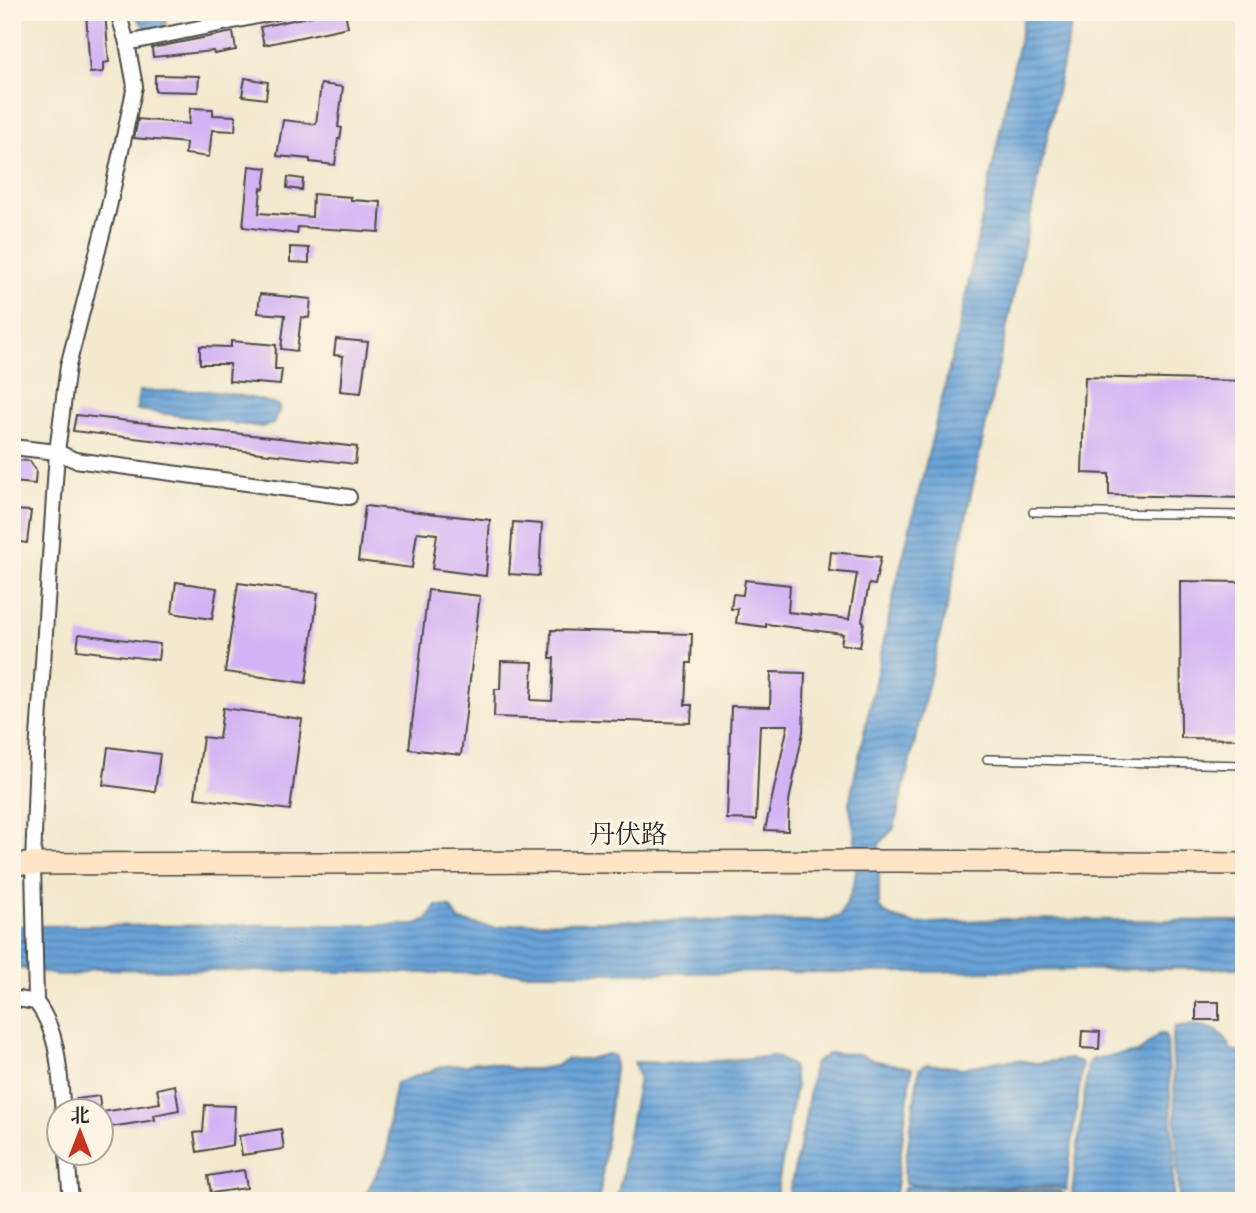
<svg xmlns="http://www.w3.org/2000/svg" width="1256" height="1213" viewBox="0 0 1256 1213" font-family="Alegreya,'Noto Serif SC',serif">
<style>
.water{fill:url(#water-rules);stroke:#4a6782;stroke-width:2}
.building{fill:#d4b3f4}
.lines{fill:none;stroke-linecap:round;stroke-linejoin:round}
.service-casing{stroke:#494844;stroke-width:10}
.minor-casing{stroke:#494844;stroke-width:18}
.secondary-casing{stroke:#494844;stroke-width:24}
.service{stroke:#fff;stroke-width:7}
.minor{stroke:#fff;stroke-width:14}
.secondary{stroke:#fde5c5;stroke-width:21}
.labels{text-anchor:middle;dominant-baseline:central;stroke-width:6;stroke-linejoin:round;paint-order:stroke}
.street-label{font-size:26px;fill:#2b2b2b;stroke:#fcf5e5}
</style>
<defs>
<pattern id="water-rules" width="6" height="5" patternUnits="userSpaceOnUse" patternTransform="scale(1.75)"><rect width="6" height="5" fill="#69a3d8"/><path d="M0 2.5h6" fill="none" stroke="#5785af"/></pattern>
</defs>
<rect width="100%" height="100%" fill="#fcf5e5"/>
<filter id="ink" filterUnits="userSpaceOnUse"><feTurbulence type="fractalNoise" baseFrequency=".0143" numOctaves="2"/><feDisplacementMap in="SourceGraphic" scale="14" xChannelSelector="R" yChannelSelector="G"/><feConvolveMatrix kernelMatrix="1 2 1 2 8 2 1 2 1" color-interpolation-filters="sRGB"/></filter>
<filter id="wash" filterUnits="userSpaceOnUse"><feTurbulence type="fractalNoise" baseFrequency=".00686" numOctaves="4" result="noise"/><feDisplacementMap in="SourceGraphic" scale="28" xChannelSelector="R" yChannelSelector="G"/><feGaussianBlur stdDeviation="1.57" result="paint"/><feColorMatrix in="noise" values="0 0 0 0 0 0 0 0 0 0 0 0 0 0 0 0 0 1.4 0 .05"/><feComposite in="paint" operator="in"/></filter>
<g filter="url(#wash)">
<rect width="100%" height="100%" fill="#f2e9cf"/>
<g class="water">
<path d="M132,12H166V23L161,29L148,31Z"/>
<path d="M1025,12H1074L948,602L894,828L879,844V908L891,917L915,924L1002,919L1244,921V968L905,972L433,973L92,969C66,984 40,968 12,968V926L415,925L429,918L436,906L450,907L460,921L495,928L524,923L652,920L825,921L840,916C844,907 849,899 852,890C861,865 854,828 849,803L895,589L957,337Z"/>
<path d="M139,391C160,392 180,390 201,391C227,392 255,398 279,405V411L273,424L262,427L137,410Z"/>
<path d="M1187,1025C1205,1025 1225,1029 1230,1049L1244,1054V1201H1179L1172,1039L1175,1027Z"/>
<path d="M1159,1034H1164L1167,1041L1174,1161L1173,1201H1071L1088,1064L1093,1059L1139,1052Z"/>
<path d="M829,1053L858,1054L876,1061L912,1068L894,1201H787L803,1131L814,1064Z"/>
<path d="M608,1054L614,1056L615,1068L599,1201H362L387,1154L390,1113L396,1083L444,1066L467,1065L476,1062H487L516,1069H537L556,1066L566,1059H589Z"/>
<path d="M775,1056L792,1066L796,1085L775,1201H616L623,1172V1160L639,1079L634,1062L690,1063Z"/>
<path d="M1071,1059L1081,1062L1082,1066L1066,1190L1059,1188L905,1184L904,1174L919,1069L927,1064L962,1068L1000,1061L1018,1060L1036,1063Z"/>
<path d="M912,1186L1059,1191L1065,1195V1201H900L904,1188Z"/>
</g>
<g id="blocks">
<g class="building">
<path d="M86,12H105L109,62L103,63V72L90,73Z"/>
<path d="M330,12H345L348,27L264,45L260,27Z"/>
<path d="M233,32L236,50L214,54L213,51L153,57L152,48Z"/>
<path d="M155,75L199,76L198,92L155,91Z"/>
<path d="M245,78L268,82L266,99L242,96Z"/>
<path d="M321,84L343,87L338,127L342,128L340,139H338L335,165L310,162V159L277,156L283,120L316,124Z"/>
<path d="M190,108L213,109V115L236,116L235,131L212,130L209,157L185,154L186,143L134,138L138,119L189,124Z"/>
<path d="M249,166L267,168L264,189L261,188L259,213L312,217L313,194L351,197V200L381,202L379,232L298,227L297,234L243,227Z"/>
<path d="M288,177L303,179L302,190L287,188Z"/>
<path d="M290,247L309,248V263L290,262Z"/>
<path d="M260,294L311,299L309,318L301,317L297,351L281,349L285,315L258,313Z"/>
<path d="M336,339L368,342L361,393L340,391L343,356L334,355Z"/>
<path d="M231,341L276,345L275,369H282L280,385L229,381L230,364H200V346L231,347Z"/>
<path d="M1085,377L1244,381V498L1109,495V474L1082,473Z"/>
<path d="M76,415L357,447L355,464L73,431Z"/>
<path d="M12,460L30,461L36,470L35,484L12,482Z"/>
<path d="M365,506L490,520L486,576L432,569L437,534L417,532L412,568L358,561Z"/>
<path d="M12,510L31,511L27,543L12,541Z"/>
<path d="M513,522L542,524L539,576L509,574Z"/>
<path d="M831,552L881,557L875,585L869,584L862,621L864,622L860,647L841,644L843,634L766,624V627L736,623L738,609H731L733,594L743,595L745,580L790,585L788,612L849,619L857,574L829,571Z"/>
<path d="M1180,581L1244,582V739L1181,738Z"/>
<path d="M176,582L217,588L212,619L172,613Z"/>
<path d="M238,583L318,593L306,683L225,672Z"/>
<path d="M428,590L480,596L461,755L409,749Z"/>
<path d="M551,630L692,634L691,663H687L685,705H692L691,723L494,717L495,689H500L501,661L533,662L531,700L552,701L554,658H550Z"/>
<path d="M79,634L160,644L158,660L77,650Z"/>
<path d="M771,672L805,673L803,732L789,801L788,831L765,830L788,725H760L756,820L727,819L731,706L770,707Z"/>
<path d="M223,708L302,719L290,810L195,798L203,737L219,739Z"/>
<path d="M108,747L160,754L155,792L103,785Z"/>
<rect x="1196" y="1002" width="23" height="18"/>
<path d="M1082,1031L1100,1032L1099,1049L1081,1048Z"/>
<path d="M175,1085L179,1110L154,1115L155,1120L110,1127L109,1121L102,1122V1112L160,1103L157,1089Z"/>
<path d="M99,1096L101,1111H78L76,1099Z"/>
<path d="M205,1105L235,1106L233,1145L197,1152L194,1133L203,1132Z"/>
<path d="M281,1129L284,1149L242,1155L239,1136Z"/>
<path d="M244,1170L247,1188L211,1193L208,1176Z"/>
</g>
</g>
</g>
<g filter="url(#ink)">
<use href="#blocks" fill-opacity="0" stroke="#494844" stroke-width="2"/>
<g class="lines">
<defs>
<g id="service">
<path d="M1033,512L1244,515"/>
<path d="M987,759L1244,765"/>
</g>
<g id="minor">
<path d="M127,43L276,12"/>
<path d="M12,447L57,452L75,460L349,497"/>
<path d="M12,998L36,1002"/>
<path d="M63,1112C59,1073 60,1034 36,1002L33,864L37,753L57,452L68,366L108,211L135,86L127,43L118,12"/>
<path d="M67,1154L71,1201"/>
</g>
<path id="secondary" d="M12,864L897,861L1244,864"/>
</defs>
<use href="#service" class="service-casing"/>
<use href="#minor" class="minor-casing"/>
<use href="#secondary" class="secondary-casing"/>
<use href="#service" class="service"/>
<use href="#minor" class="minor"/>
<use href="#secondary" class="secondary"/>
</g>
</g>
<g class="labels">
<g class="street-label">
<text x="628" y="834">丹伏路</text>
</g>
</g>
<rect width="1256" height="1213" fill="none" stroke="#fcf5e5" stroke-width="42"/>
<g transform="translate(80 1132)"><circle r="33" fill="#fcf5e5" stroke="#a8a49b" stroke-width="2"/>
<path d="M0-5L12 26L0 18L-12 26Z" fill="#c8321e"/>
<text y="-10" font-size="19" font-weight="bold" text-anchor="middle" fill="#2b2b2b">北</text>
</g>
</svg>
